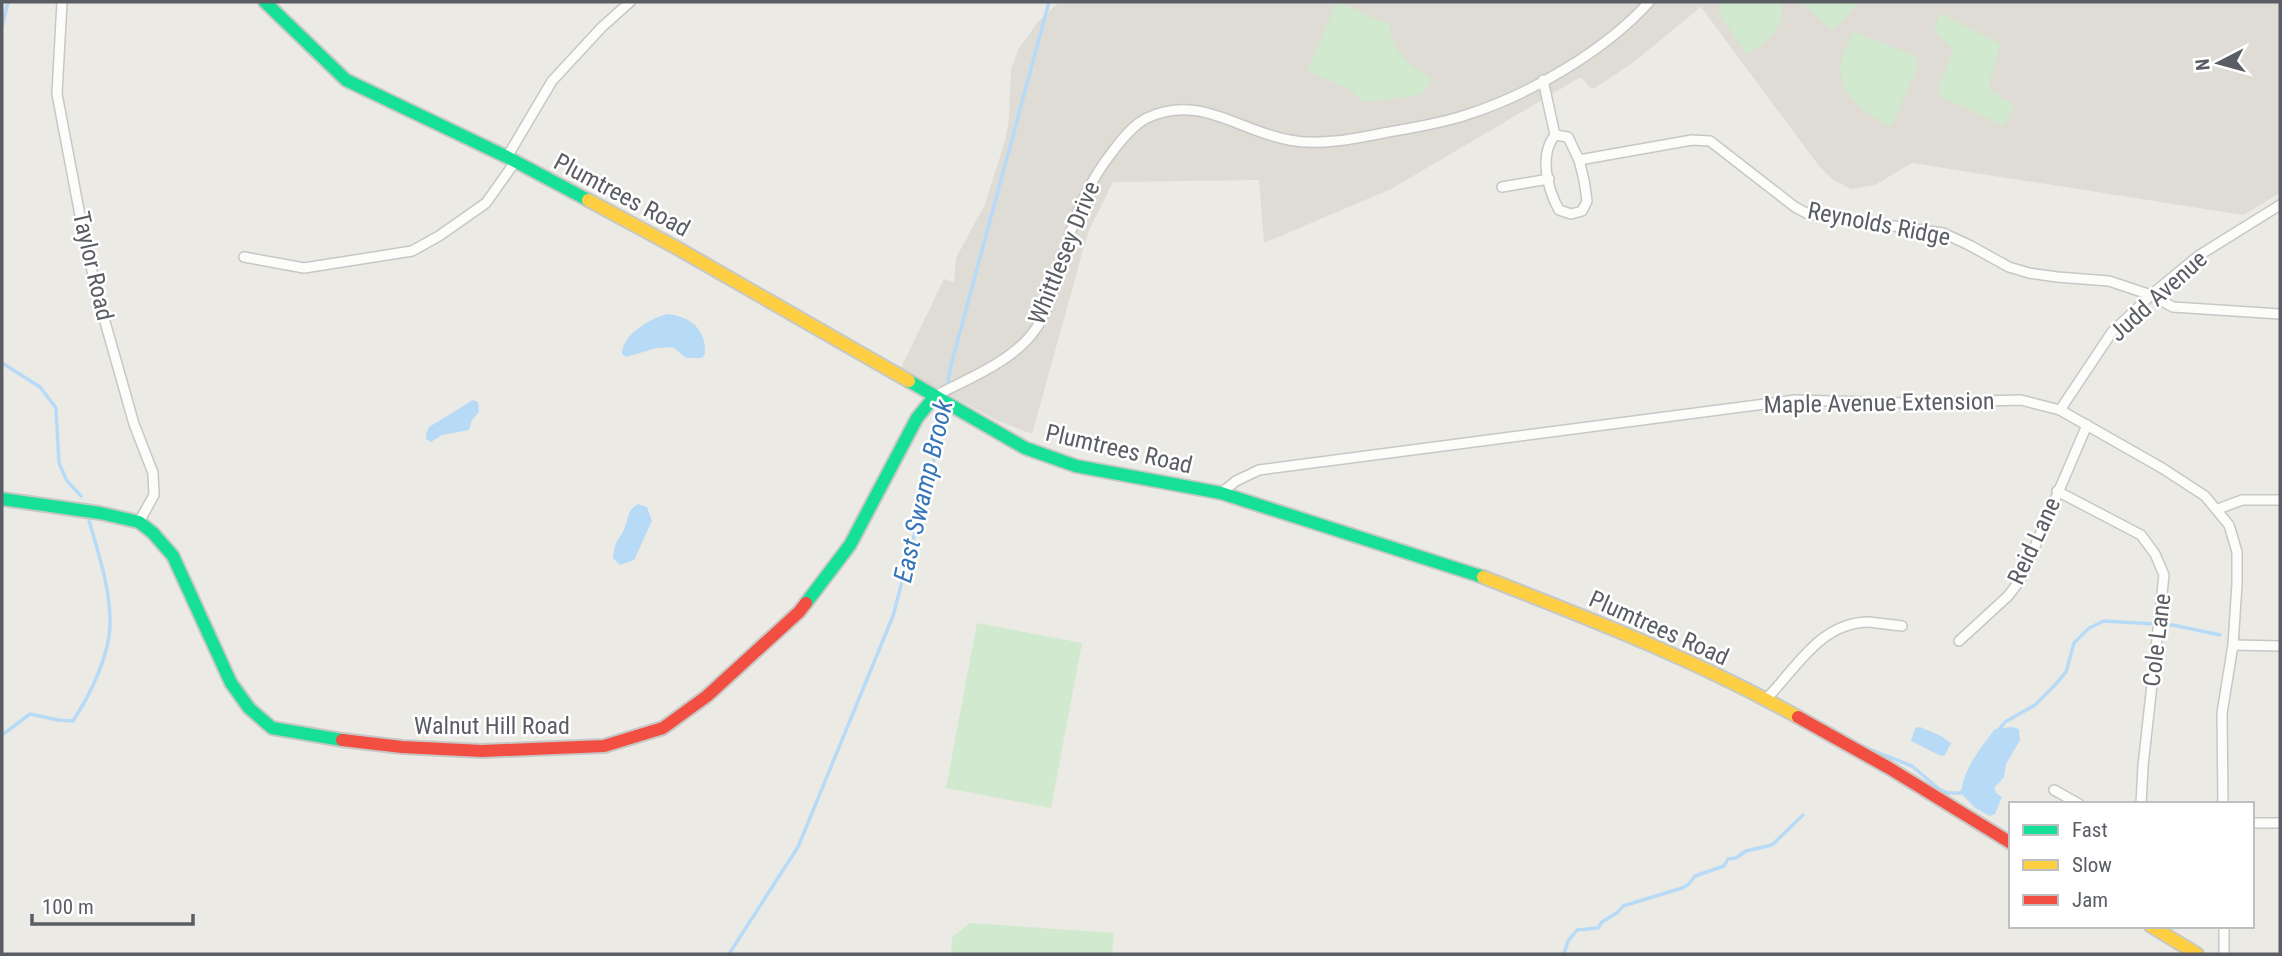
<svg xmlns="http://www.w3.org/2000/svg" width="2282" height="956" viewBox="0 0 2282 956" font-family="'Roboto Condensed',sans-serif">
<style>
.education{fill:#dedcd4}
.green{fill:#d1e9ce}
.water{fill:#b7dbf7}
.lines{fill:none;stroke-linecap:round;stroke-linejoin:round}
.stream{stroke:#b7dbf7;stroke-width:3.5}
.street-casing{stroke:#c7c7c6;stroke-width:12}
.fast-casing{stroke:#c7c8c6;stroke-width:16}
.slow-casing{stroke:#c7c8c6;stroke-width:16}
.jam-casing{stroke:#c7c8c6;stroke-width:16}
.street{stroke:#fcfcfb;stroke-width:9}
.fast{stroke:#16e098;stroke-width:12}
.slow{stroke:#ffcf43;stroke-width:12}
.jam{stroke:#f24e42;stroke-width:12}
.labels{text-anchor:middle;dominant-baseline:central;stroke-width:5;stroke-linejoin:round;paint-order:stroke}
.street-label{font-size:24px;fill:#5a5e64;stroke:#fff}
.water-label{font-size:26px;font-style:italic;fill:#3675b8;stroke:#fff}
</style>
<rect width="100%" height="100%" fill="#ebeae4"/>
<path class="education" d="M1059,2H2280V193L2243,215L1912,163L1875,185L1851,189L1833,180L1819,166L1701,7L1631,64L1595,88H1590L1581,77L1391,189L1264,243L1259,180L1113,182L1088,232L1032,434L996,420L901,368L944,279L954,282L956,258L985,204L1005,141L1009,118L1011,69L1019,48L1037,23Z"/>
<g class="green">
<path d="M1337,2L1383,22L1389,23C1391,52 1409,66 1432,79L1424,91L1415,96L1367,102L1358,98L1350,89L1307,71Z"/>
<path d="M1721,2H1781C1787,27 1767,42 1747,54L1719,14Z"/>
<path d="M1801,2H1859L1833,31Z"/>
<path d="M1940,13L2000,44L1989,83L1993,92L2014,105L2004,126L1940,96L1939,85L1954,50L1934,31Z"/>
<path d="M1854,32L1915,56L1918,66L1891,127C1868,116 1836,93 1841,64C1843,53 1849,42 1854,32Z"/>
<path d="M977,623L1082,643L1051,808L946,788Z"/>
<path d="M970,923L1114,933L1112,954H951L952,937Z"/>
</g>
<g class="water">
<path d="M667,314C690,316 707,330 705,354L702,358H686L673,347L657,348L626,357L622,354C622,334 650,319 667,314Z"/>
<path d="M473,400L478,402L479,412L472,420L469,430L442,435L431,442L426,439V434L429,427Z"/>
<path d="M638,504L647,507L652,521L634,560L620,565L613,558C615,537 621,540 626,524C629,515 628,510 638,504Z"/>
<path d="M1920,727L1941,736L1951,743L1945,755L1941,756L1911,741L1915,728Z"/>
<path d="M2012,727L2019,729L2020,740L2006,764L2004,777L1994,788L1996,793L2002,797L1995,814L1990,816L1975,808L1961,793C1964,767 1980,749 1995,729Z"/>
</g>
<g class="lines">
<g class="stream">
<path d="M2,26L8,2"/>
<path d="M2,363L40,387L56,408L59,463L67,481L81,496"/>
<path d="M947,389L950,369L1049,2"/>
<path d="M1997,732L2005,722L2035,705L2053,687L2066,672L2074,643L2089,628L2104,621L2173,625L2220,635"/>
<path d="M2,735L30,714L58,720L73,721C90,695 111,653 110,621C110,587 98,553 89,520"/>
<path d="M1866,748L1912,766L1939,789L1948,793H1961L1963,790"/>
<path d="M729,954L798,847L893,616L937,448L944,407"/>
<path d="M1564,954L1568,941L1577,930L1598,928L1602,922L1618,912L1623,906L1682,888L1688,885L1695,876L1724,866L1728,859L1736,858L1746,851L1772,845L1803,815"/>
</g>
<defs>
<g id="street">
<path d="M62,2L57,94L83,231L98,297L134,424L153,473L154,495L139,522"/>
<path d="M1543,80L1555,135C1539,155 1547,188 1559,210L1571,214L1582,211L1587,201L1584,180L1579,160L1568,137L1555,135"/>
<path d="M507,157L552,81L602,27L630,2"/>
<path d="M1579,160L1692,140L1710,141L1795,207L1808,214L1943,233L1969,245L2009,267L2029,273L2057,277L2109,281L2151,295L2173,307L2280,314"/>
<path d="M1502,187L1549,179"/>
<path d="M244,257L304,268L412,251L439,236L486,203L515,162"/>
<path d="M935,396C967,379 1009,363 1032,334C1051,310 1056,278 1065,250C1076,213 1089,181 1113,151C1122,139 1133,125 1147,118C1199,93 1239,131 1289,140C1319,146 1353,139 1383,133C1411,128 1439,124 1466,115C1529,95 1605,51 1649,2"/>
<path d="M2060,410L2112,332L2151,295L2198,256L2280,205"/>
<path d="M2057,491L2141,535L2155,554L2164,575L2143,766L2141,804"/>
<path d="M1221,493L1236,481L1259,470L1795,400L1906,403L2021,400L2060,410L2162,468L2205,496L2229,525L2237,552V584L2233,645L2222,713L2223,804"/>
<path d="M2218,509L2242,500H2280"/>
<path d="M1959,641L2008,596L2021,579L2087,425"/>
<path d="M2233,645L2280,646"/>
<path d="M1766,699C1796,669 1820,622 1869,622C1879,623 1891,625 1902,626"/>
<path d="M2054,790L2079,804"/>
<path d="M2252,823H2280"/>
<path d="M2224,954V926"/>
</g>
<g id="fast">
<path d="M265,2L346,80L507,157L588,200"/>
<path d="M909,381L1025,448L1076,466L1221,493L1483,577"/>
<path d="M2,499L100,513L139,522L153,533L173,556L231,683L249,708L272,728L342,740"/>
<path d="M806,603L850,545L917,418L935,396"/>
</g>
<g id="slow">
<path d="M588,200L677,248L909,381"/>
<path d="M1483,577C1590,619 1697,660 1798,717"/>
<path d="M2151,926L2197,954"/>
</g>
<g id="jam">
<path d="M1798,717L1889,768L2011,843"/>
<path d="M342,740L402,747L482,751L604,746L663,728L707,696L799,612L806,603"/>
</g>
</defs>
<use href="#street" class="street-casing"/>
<use href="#fast" class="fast-casing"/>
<use href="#slow" class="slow-casing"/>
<use href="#jam" class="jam-casing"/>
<use href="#street" class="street"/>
<use href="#fast" class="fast"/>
<use href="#slow" class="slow"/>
<use href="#jam" class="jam"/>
</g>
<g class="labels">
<g class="street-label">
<text transform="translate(622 195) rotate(28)">Plumtrees Road</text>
<text transform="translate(1879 224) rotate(11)">Reynolds Ridge</text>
<text transform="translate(1064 253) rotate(-68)">Whittlesey Drive</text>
<text transform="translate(93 266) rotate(77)">Taylor Road</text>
<text transform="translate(2158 296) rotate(-42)">Judd Avenue</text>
<text transform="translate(1879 403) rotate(-1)">Maple Avenue Extension</text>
<text transform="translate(1119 449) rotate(13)">Plumtrees Road</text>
<text transform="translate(2034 541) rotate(-65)">Reid Lane</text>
<text transform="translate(1659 628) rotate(24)">Plumtrees Road</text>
<text transform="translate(2157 640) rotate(-83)">Cole Lane</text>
<text x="492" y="726">Walnut Hill Road</text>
</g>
<g class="water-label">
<text transform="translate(923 491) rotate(-77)">East Swamp Brook</text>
</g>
</g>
<rect width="2282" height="956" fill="none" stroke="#5a5e64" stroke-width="7"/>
<rect x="2009" y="802" width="245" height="126" fill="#ffffff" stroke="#bdbfc1" stroke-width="2"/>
<rect x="2023" y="825" width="35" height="10" fill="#16e098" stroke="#bdbfc1" stroke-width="2"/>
<text x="2072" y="837" font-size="21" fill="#5a5e64">Fast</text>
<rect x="2023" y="860" width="35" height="10" fill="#ffcf43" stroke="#bdbfc1" stroke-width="2"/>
<text x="2072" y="872" font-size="21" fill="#5a5e64">Slow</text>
<rect x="2023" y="895" width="35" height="10" fill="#f24e42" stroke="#bdbfc1" stroke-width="2"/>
<text x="2072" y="907" font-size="21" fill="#5a5e64">Jam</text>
<g transform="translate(2219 63) rotate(264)" stroke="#ffffff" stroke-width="5" paint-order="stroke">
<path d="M0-5L12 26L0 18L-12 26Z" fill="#5a5e64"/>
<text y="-10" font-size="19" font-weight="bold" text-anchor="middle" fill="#5a5e64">N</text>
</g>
<path d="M32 914v10h161v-10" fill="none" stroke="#5a5e64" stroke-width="3.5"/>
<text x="42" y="914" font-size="21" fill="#5a5e64" stroke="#ffffff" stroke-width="5" paint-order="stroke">100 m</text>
</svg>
